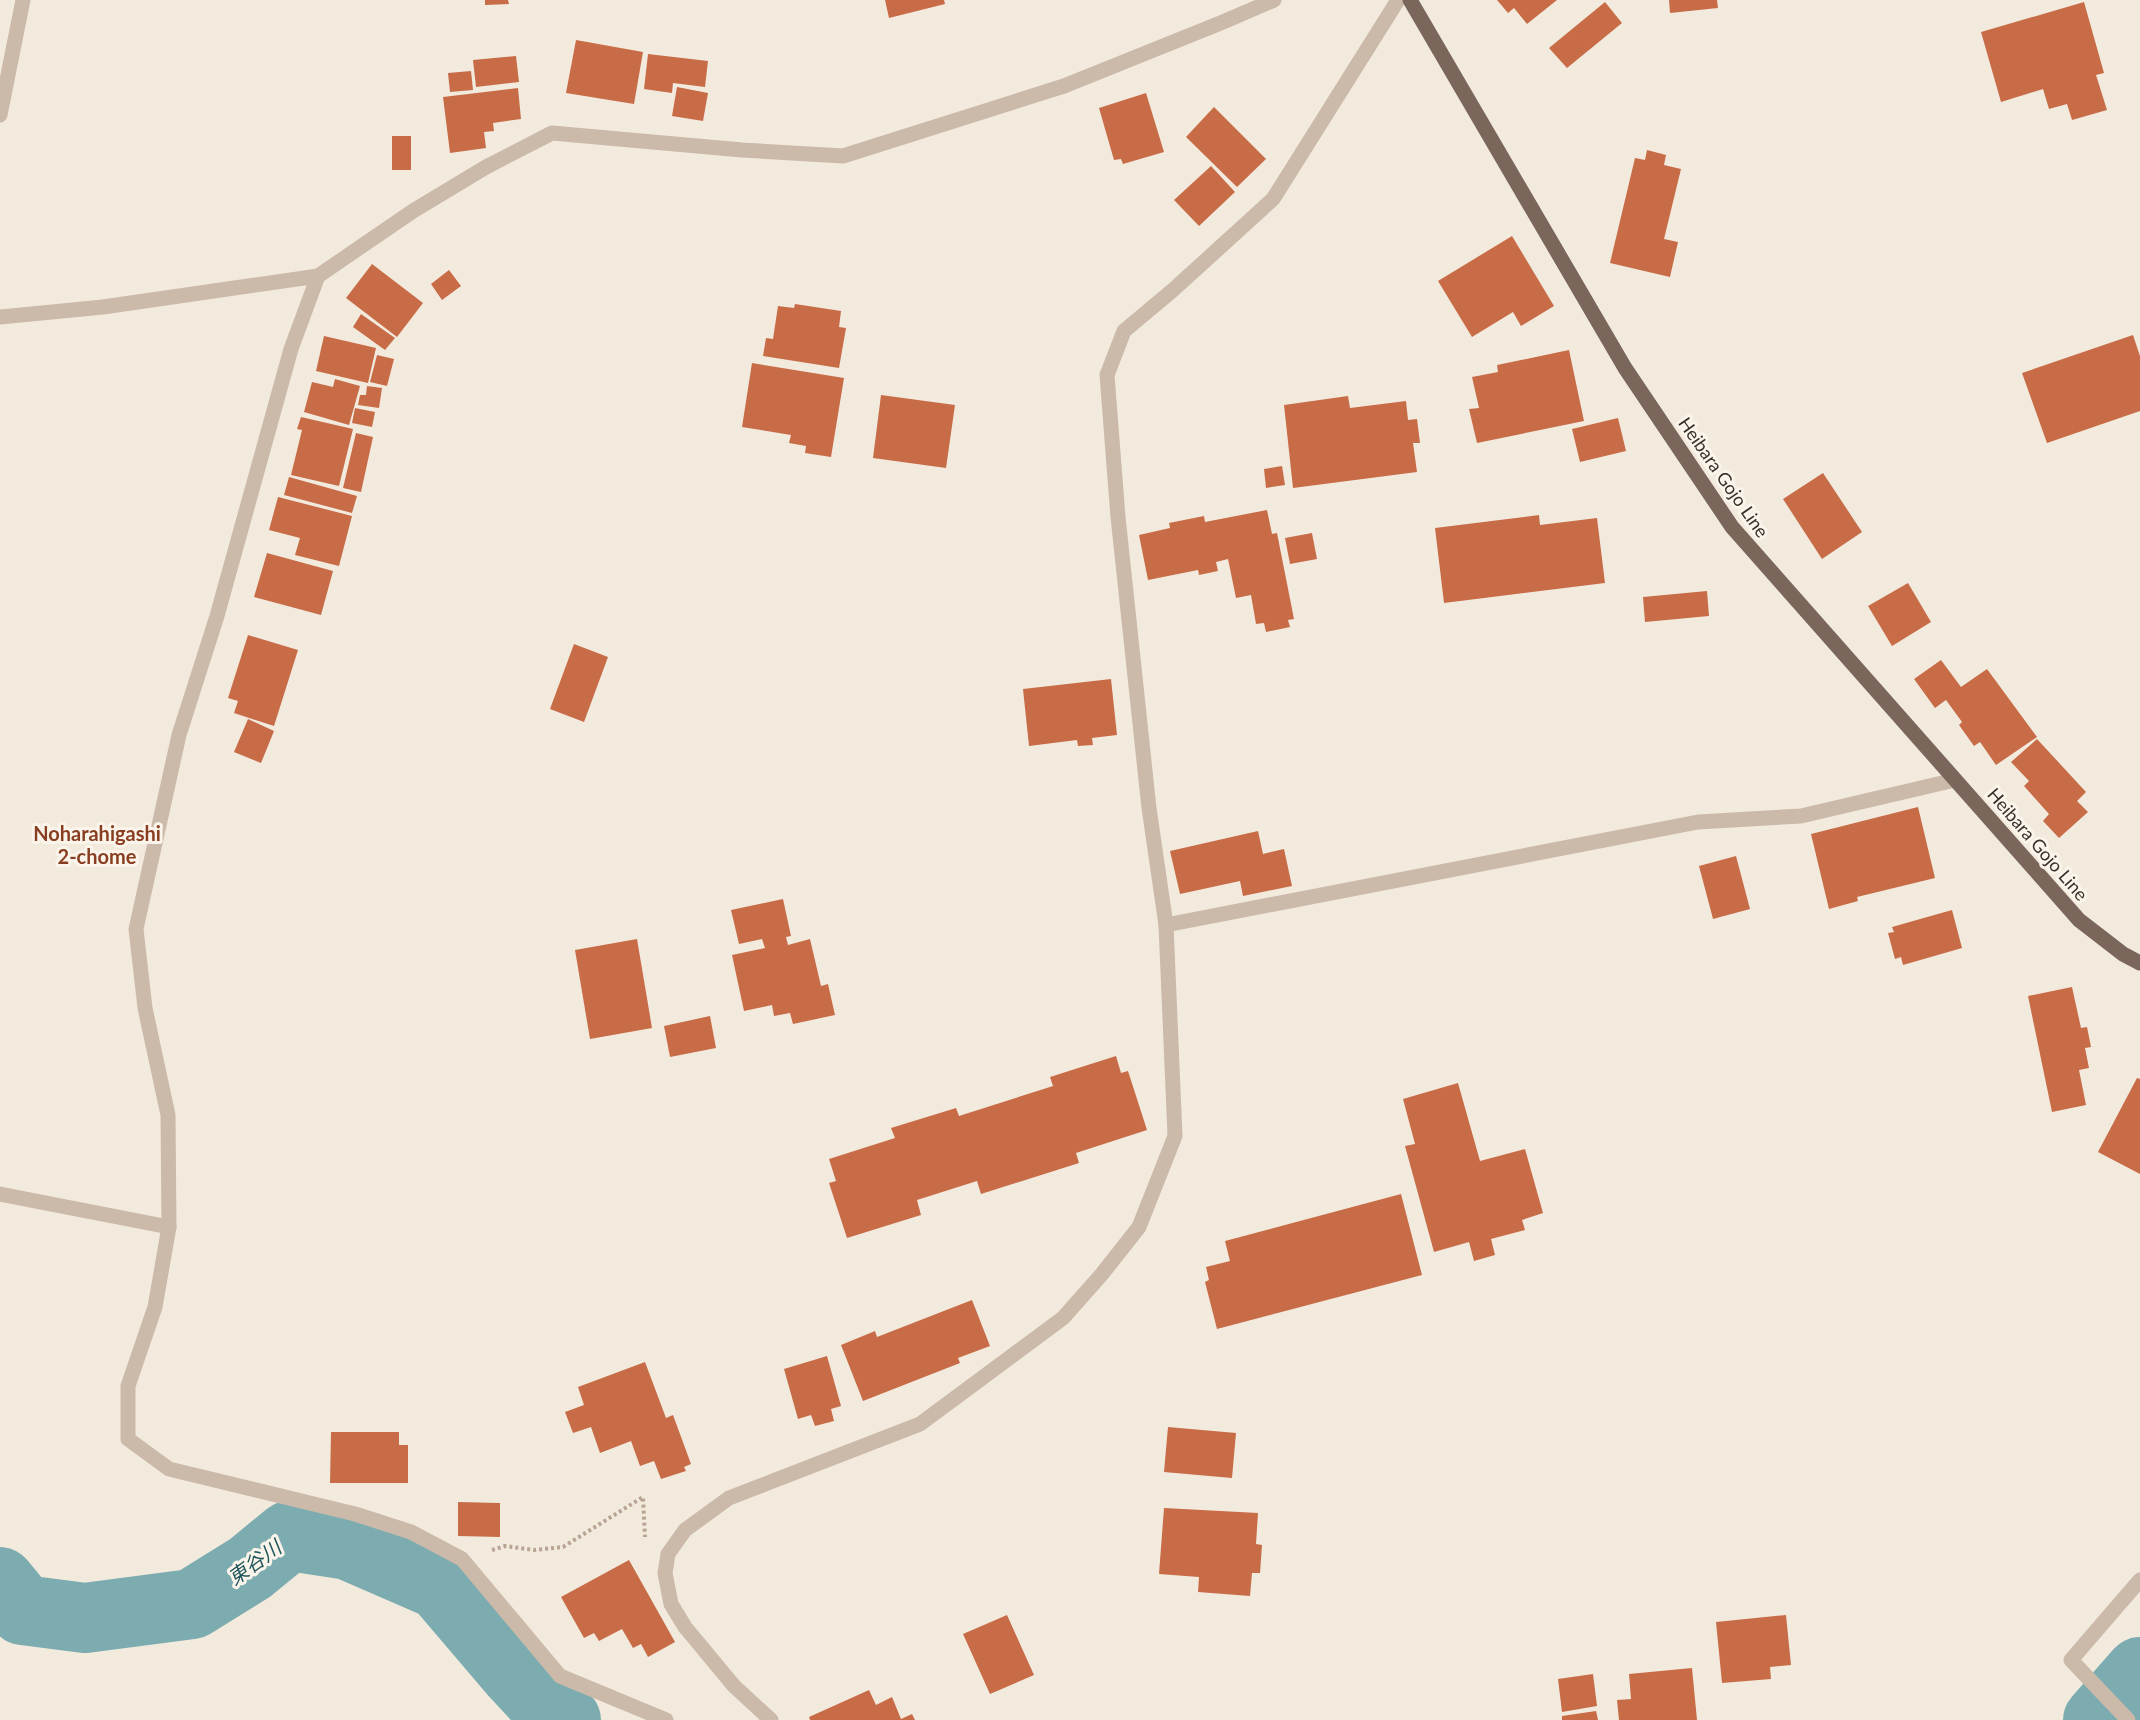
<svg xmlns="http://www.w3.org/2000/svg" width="2140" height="1720" viewBox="0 0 2140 1720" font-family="Lato,'Noto Sans JP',sans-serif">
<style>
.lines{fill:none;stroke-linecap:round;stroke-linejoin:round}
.river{stroke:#7cacb0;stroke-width:70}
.building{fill:#c76c47}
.path{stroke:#b7a493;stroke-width:4;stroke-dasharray:3 3;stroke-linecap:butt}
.minor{stroke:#cbbaa9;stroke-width:15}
.major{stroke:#7a665a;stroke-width:15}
.labels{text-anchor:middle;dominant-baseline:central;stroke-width:6;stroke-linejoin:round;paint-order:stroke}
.street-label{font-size:18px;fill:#382f29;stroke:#faf4ea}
.neighbourhood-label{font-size:20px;font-weight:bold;fill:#893e21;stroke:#faf4ea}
.water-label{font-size:20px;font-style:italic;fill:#1e545b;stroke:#faf4ea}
</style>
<rect width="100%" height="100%" fill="#f3eade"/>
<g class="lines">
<g class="river">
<path d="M0,1582L23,1610L85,1618L192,1604L250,1568L289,1536L348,1545L440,1585L515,1673L553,1714L566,1720"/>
<path d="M2098,1720L2140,1672"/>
</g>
</g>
<g class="building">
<path d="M485,0H508L509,4L485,5Z"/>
<path d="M885,0H944L945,4L889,18Z"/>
<path d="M1497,0H1557L1527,24L1514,8L1508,13Z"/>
<path d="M1669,0H1717L1718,8L1670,13Z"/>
<path d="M1605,2L1622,23L1567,68L1549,48Z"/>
<path d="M2084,2L2104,73L2096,75L2107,110L2072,120L2067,104L2049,109L2043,89L2001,102L1981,32Z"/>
<path d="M576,40L643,52L634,104L566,93Z"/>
<path d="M648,54L708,61L705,87L673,83L672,93L644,89Z"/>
<path d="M516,56L519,82L476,87L473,60Z"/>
<path d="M471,71L473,90L450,92L448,73Z"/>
<path d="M677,87L708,93L703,121L672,116Z"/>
<path d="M518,88L521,119L493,123L494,131L484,132L486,148L450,153L443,97Z"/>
<path d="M1146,93L1164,152L1123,164L1121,159L1114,160L1099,108Z"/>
<path d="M1214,107L1266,159L1237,187L1186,137Z"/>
<rect x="392" y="136" width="19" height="34"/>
<path d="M1647,150L1666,155L1664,165L1681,169L1664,239L1678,242L1670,277L1610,263L1635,158L1645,160Z"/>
<path d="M1211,166L1235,192L1199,226L1174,200Z"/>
<path d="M1512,236L1554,306L1521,326L1513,312L1472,337L1438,281Z"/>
<path d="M372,264L423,303L397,337L346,298Z"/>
<path d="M449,270L461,286L442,300L431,284Z"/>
<path d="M795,304L841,311L839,327L846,328L839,368L763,356L766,338L773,339L778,306L794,308Z"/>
<path d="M361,314L395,338L385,350L353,327Z"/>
<path d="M2133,335L2140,356V411L2047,443L2022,373Z"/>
<path d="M324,336L376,348L368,383L316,371Z"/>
<path d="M1569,350L1584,421L1477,443L1469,409L1479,408L1472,377L1498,372L1497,365Z"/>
<path d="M377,355L394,359L387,386L370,382Z"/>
<path d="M752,363L844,378L831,457L805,453L806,446L789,443L791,435L742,427Z"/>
<path d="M335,379L360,386L349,425L304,412L312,382L333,387Z"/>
<path d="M367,386L382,388L379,408L358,405L360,395H366Z"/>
<path d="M881,395L955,405L946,468L873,458Z"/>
<path d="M1348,396L1350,408L1406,401L1408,420L1417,419L1420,443H1413L1417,472L1293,488L1284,405Z"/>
<path d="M355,408L375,412L372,427L352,423Z"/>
<path d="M301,417L353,429L339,486L291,475L302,430L297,429Z"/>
<path d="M1618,418L1626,451L1580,462L1572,429Z"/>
<path d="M356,433L373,437L361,492L343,488Z"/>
<path d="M1282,466L1285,485L1266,488L1264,469Z"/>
<path d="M1823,473L1862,532L1822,559L1783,499Z"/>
<path d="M289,477L357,496L352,513L284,495Z"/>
<path d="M278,497L352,516L339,566L295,555L300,538L269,530Z"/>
<path d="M1267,510L1272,534L1277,533L1294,619L1288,620L1290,627L1266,632L1264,623L1256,624L1251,595L1236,598L1228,559L1216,562L1218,571L1199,575L1198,570L1148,580L1139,535L1170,528L1169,523L1204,516L1205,522Z"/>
<path d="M1539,515L1540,525L1597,518L1605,583L1444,603L1435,528Z"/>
<path d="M1312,533L1317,559L1290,564L1285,538Z"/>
<path d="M267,553L333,571L321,615L254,597Z"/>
<path d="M1908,583L1931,622L1892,646L1868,606Z"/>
<path d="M1707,591L1709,616L1645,622L1643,597Z"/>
<path d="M248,635L298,650L274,726L234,713L238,701L228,698Z"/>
<path d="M574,644L608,657L584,722L550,709Z"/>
<path d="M1941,660L1961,687L1987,669L2037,737L1996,765L1980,742L1974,746L1959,725L1962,722L1946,700L1935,708L1914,679Z"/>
<path d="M1111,679L1117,735L1092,738L1093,745L1078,746L1077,740L1029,746L1023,689Z"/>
<path d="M248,719L274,731L261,763L234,752Z"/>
<path d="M2037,739L2086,792L2077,801L2088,812L2059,838L2043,821L2049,814L2024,786L2029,781L2011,762Z"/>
<path d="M1918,807L1935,878L1857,897L1858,901L1829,909L1811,834Z"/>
<path d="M1258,831L1263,854L1284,849L1292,886L1243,896L1240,881L1180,894L1170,851Z"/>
<path d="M1736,856L1750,909L1713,919L1699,866Z"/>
<path d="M783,899L791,936L786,937L788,945L810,939L821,986L828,984L835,1015L793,1024L790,1013L774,1016L772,1005L744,1011L732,955L765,948L762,939L739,944L731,910Z"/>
<path d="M1952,910L1962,948L1903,965L1901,957L1895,959L1888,933L1894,932L1892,927Z"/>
<path d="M637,939L652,1028L590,1039L575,950Z"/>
<path d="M2072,987L2081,1028L2087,1027L2091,1047L2085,1048L2089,1068L2079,1070L2086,1105L2052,1112L2028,996Z"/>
<path d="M710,1016L716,1048L670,1057L664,1026Z"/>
<path d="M1116,1056L1121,1073L1128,1071L1147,1130L1076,1153L1079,1163L981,1194L977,1181L917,1200L921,1215L847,1238L829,1183L836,1181L829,1159L895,1138L891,1128L956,1108L959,1116L1053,1086L1050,1077Z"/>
<path d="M2137,1078L2140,1079V1174L2098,1152Z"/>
<path d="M1458,1083L1480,1161L1525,1149L1543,1213L1522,1220L1525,1230L1491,1239L1495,1255L1474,1261L1469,1242L1434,1252L1405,1146L1415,1144L1403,1099Z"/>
<path d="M1401,1194L1422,1275L1217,1329L1205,1282L1209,1280L1206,1267L1230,1261L1225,1241Z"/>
<path d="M972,1300L990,1346L958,1358L960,1363L863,1401L841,1345L875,1331L877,1337Z"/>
<path d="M827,1356L841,1406L831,1409L834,1421L815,1426L811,1415L798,1419L784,1369Z"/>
<path d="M645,1362L666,1418L673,1415L691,1464L684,1467L686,1471L661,1479L654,1461L640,1466L631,1441L600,1453L591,1427L573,1433L565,1412L584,1405L578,1387Z"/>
<path d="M1168,1427L1236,1433L1232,1478L1164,1472Z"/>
<path d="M331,1432H399V1445H408V1483H330Z"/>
<path d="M458,1502L500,1503V1537L458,1536Z"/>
<path d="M1164,1508L1258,1513L1256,1544L1262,1545L1260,1573H1252L1250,1596L1198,1592L1199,1577L1159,1574Z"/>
<path d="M629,1560L675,1642L648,1657L641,1644L633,1648L622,1629L599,1641L594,1633L584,1638L561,1597Z"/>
<path d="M1007,1615L1034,1675L990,1694L963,1634Z"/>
<path d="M1786,1615L1791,1665L1770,1667L1771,1679L1722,1683L1716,1622Z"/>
<path d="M1692,1668L1697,1720H1619L1617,1700L1631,1699L1629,1674Z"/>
<path d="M1593,1674L1597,1706L1562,1712L1558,1679Z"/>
<path d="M869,1690L876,1705L892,1697L901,1719L912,1714L915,1720H810L809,1717Z"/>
<path d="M1596,1711L1598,1720H1562V1716Z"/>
</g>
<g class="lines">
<path class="path" d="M492,1550L505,1546L534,1550L563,1547L643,1497L645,1537"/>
<g class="minor">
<path d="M0,115L23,0"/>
<path d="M318,276L291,349L217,616L179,735L136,929L145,1008L168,1115L169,1227L155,1307L128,1386V1439L169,1469L355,1514L411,1532L462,1559L560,1676L666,1720"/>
<path d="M0,317L103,307L318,276L413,211L486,167L552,133L742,150L843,156L1064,86L1223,22L1274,0"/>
<path d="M1166,925L1698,822L1801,816L1955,780"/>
<path d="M0,1194L169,1227"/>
<path d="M771,1720L734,1686L685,1627L671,1604L665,1573L668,1554L685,1530L729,1498L920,1424L1063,1318L1102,1274L1139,1227L1175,1136L1166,925L1149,808L1118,517L1107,375L1124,331L1173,290L1273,199L1398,0"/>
<path d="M2128,1720L2071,1660L2140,1580"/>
</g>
<path class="major" d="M1410,0L1625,368L1732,527L2079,920L2123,954L2140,963"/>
</g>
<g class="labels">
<g class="street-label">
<text transform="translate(1724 477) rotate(55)">Heibara Gojo Line</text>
<text transform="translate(2038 844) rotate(49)">Heibara Gojo Line</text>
</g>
<g class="neighbourhood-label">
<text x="97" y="833">Noharahigashi<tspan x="97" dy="23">2-chome</tspan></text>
</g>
<g class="water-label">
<text transform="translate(254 1562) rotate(-36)">東谷川</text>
</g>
</g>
</svg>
